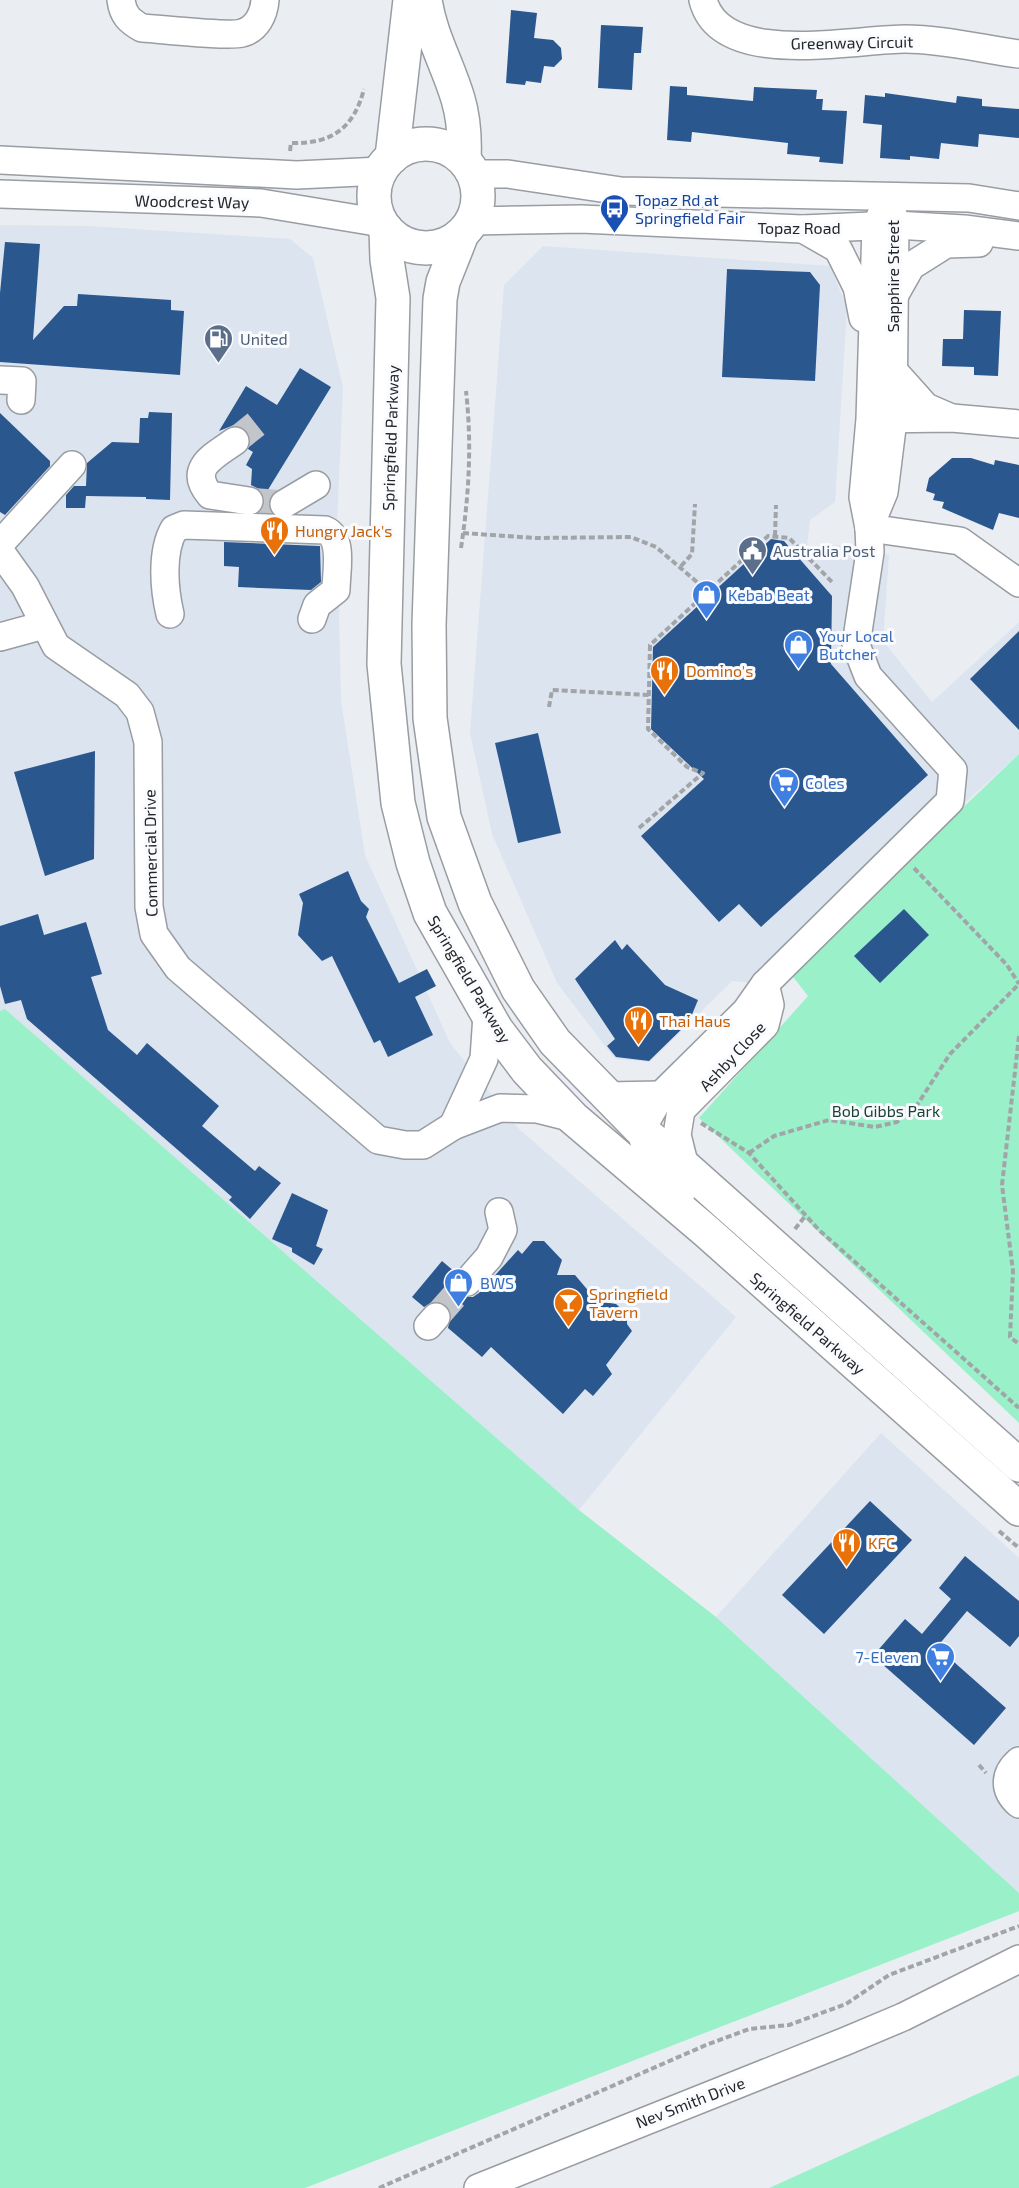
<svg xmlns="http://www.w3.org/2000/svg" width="1019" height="2188" viewBox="0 0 1019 2188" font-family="'Exo 2',sans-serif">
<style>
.built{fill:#dce4f0}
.green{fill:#9af1c9}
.building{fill:#2b578f}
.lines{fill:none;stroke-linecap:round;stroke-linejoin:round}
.minor-tunnel{stroke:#c2c6ca;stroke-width:27;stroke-dasharray:27 14;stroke-linecap:butt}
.minor-casing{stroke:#999da1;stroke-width:30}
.major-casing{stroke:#999da1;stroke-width:36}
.path{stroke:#a2a5a8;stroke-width:4;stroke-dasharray:6 3;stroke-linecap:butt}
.minor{stroke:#fff;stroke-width:27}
.major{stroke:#fff;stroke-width:33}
.labels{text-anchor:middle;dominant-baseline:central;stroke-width:6;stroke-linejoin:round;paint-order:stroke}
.street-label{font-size:16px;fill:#242527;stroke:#f9fbfe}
.transit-label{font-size:16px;fill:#164399;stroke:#f9fbfe;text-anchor:start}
.service-label{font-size:16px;fill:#4e5e75;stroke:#f9fbfe;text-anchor:start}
.food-label{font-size:16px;fill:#c56008;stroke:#f9fbfe;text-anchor:start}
.shop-label{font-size:16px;fill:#366cbe;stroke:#f9fbfe;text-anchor:start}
.park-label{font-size:16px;fill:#1c4332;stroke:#f9fbfe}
</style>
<rect width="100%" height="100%" fill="#eaeef3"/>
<g class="built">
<path d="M0,225L89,226L290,239L313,258L343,387L337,524L341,700L365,855L450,1043L519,1129L736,1317L579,1510L5,1009L0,1011Z"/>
<path d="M543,246L830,266L847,308L835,502L810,520L807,546L845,545L889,555L883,641L932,702L1019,622V754L765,984L732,981L650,1062L615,1059L557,983L492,834L470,733L504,285Z"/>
<path d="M881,1433L1019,1558V1893L716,1617Z"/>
</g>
<g class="green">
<path d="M1019,754V1423L699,1118L808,996L790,973Z"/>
<path d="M5,1009L579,1510L716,1617L1019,1893V1911L305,2188H0V1011Z"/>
<path d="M1019,2075V2188H769Z"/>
</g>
<g class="building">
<path d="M511,10L537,13L534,38L553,40L561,48L562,59L554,67L544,66L541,83L526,81L525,85L506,83Z"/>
<path d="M601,25L643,27L641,53H634L632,90L598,88Z"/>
<path d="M670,86L687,87V95L753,101L754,87L817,90L816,99H823L822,110L847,111L843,164L819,162L820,157L787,154L788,143L692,132L691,142L667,140Z"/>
<path d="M885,93L956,103L957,96L982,99V106L1019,109V138L979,134L978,147L941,143L939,159L910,156V160L880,158L882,125L863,123L865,95L885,97Z"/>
<path d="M5,242L40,244L33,340L64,306H77L78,294L171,300V310L184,311L180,375L0,362V293Z"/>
<path d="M727,269L810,272L820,285L815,381L722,377Z"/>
<path d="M964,310L1001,311L998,376L974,375V367L942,366L943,339H963Z"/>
<path d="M300,368L331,387L266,493H273L268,504L271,512H260L264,504V496L259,489L251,485L252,469L246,465L253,452L248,449L251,440L248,433L242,427L234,425L219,431L246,386L277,405Z"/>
<path d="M149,412L172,413L170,500L146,499V497L86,496L85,508H66V495L74,486H86L87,463L112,442L139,443L140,418H148Z"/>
<path d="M0,413L50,461V466L5,515L0,512Z"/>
<path d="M952,458H971L994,465L995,460L1019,465V518L999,513L993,530L942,508L944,502L933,500L935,494L926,491L929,478Z"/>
<path d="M771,539L784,541L832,596L831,664L928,775L761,927L739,904L719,922L641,836L704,779L651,729L653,647Z"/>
<path d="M224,542L320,546L321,582L311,590L238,587L239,567L224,566Z"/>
<path d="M1019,631V730L970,679Z"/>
<path d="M538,733L561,833L518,843L495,743Z"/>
<path d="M95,751L94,859L45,876L14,772Z"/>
<path d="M348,871L361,901L369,909L366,917L399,983L427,969L436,986L415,997L433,1035L388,1057L380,1040L374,1043L332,956L322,961L298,935L303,903L299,894Z"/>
<path d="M904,909L929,935L880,983L854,956Z"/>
<path d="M38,914L44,935L86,922L102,974L91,977L108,1030L137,1055L147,1043L219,1106L202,1126L255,1171L259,1166L281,1183L250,1219L229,1200L232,1197L27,1019L21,1000L5,1004L0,986V926Z"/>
<path d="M615,940L622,950L627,944L665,985L698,1000L689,1022L649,1061L616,1057L607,1046L615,1039L575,979Z"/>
<path d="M292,1193L328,1210L316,1246L323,1249L314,1265L292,1252V1248L272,1239Z"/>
<path d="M533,1241H544L562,1260L557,1275H575L597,1301L616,1304L627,1314V1324L632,1331L606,1365L612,1374L593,1396L585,1389L563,1414L491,1347L482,1357L448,1328L451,1313L446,1305L432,1302L424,1307L412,1297L442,1261L455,1272L452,1279L456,1293L464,1297H473L479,1293L518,1250L522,1254Z"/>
<path d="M870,1501L912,1540L824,1634L782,1595Z"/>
<path d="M965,1556L1019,1601V1636L1010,1647L967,1611L937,1647L1006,1708L974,1745L873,1656L905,1619L922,1634L951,1599L939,1588Z"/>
</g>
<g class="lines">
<g class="minor-tunnel">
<path d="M235,441L260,421"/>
<path d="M249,501L284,504"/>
<path d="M436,1317L467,1282"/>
</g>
<defs>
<g id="minor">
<path d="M121,0C123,15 129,21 142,28C161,29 229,37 242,33C257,29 264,14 265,0"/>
<path d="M703,0C721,69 852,39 905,39C942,39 982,49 1019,54"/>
<path d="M0,160L297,175L381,171"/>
<path d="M473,174H508L621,191L969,198L1019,206"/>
<path d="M0,194L261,203L382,223"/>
<path d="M472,221L581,219L802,229L895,225L964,229L1019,236"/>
<path d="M803,229L838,249L857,287L863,318"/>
<path d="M894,296L911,266L946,244L979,243"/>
<path d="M892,369L926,407L949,417"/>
<path d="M0,380L22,381L21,400"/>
<path d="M874,419L952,418L1019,424"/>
<path d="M235,441C214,456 187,468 210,495L249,501"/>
<path d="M284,504L316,485"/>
<path d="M869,528L884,492L893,420L895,225L892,209"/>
<path d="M869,528L960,541L1019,583"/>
<path d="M0,544L72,465"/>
<path d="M0,551L25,586L56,646L127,695L140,712L148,742L149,907L154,934L178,968L378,1140L405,1145H423L453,1126L500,1108L537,1109L573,1118"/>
<path d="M170,614C164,589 161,552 174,529L184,525L325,530C344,538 336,572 336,590L317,605L312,619"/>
<path d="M0,637L44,625"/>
<path d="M606,1096L661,1095"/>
<path d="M453,1126L484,1059L487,1015"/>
<path d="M685,1167L677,1135L681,1110L765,1025L770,1005L765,984"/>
<path d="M681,1193C660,1176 646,1157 641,1130L661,1095L746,1011L765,984L950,801L953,770L868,676L856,645L870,552L869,528L863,497L870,419L876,226L889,197"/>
<path d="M467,1282L489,1257L503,1230L499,1212"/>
<path d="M428,1326L436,1317"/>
<path d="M1019,1761C1003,1775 1004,1791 1019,1804"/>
<path d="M478,2188L846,2041L903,2017L1019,1959"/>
</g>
<g id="major">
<path d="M425,0C430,35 448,65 458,99C464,119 465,139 464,160"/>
<circle cx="426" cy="196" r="52"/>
<path d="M392,157L410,0"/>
<path d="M386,229L387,260L393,298L384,664L398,803L413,863L430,913L496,1029L527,1070L573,1118L706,1231L1019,1509"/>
<path d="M462,234L443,282L440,299L429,625L430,718L444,817L475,903L518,989L555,1042L641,1130L685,1167L1019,1465"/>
</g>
</defs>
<use href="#minor" class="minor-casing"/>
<use href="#major" class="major-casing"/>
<g class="path">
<path d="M290,151L291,143C332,144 354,128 364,89"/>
<path d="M463,533L535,538L631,537L656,547L711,594"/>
<path d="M775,536L776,505"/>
<path d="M461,548C469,495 472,444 466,391"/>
<path d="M681,566L692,554L695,504"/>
<path d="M549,707L552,690L649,695"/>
<path d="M639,828L703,773L687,767L648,729L650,645L768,536L789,538L833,583"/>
<path d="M914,868L1007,965L1019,984"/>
<path d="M1019,1036L1002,1185L1013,1271L1010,1337L1019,1344"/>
<path d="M701,1123L749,1153L819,1230L1019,1408"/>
<path d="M749,1153L774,1136L829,1120L875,1127L897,1122L917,1105L950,1054L1019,984"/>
<path d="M795,1229L806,1215"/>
<path d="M999,1531L1019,1548"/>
<path d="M979,1765L986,1773"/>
<path d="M379,2188L706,2045L749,2029L789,2025L846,2004L889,1975L1019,1926"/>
</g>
<use href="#minor" class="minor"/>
<use href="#major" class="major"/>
</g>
<defs>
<symbol id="bus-pin" viewBox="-11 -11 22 30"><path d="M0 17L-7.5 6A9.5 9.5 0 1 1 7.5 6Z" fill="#1a4fb4" stroke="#f9fbfe"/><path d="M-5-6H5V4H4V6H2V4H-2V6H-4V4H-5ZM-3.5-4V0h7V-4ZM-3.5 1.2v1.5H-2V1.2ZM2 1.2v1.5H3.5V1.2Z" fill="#fff"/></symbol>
<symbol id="fuel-pin" viewBox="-11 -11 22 30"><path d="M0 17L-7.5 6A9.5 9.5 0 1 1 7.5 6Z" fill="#5c6f8a" stroke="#f9fbfe"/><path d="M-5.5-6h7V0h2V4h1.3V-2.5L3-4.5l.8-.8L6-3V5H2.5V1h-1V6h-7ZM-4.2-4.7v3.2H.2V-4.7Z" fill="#fff"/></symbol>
<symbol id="restaurant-pin" viewBox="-11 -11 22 30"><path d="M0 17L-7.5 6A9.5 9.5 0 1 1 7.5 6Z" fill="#e8710a" stroke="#f9fbfe"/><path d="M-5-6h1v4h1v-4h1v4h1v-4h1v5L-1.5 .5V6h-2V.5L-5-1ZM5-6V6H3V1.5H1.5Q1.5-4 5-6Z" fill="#fff"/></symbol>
<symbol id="civic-pin" viewBox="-11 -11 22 30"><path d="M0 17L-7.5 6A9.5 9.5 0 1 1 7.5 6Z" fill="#5c6f8a" stroke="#f9fbfe"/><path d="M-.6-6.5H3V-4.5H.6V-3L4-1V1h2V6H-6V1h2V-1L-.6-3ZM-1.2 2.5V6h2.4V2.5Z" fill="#fff"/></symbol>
<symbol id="shop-pin" viewBox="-11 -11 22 30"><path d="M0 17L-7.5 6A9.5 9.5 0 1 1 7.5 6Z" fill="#3f7fe0" stroke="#f9fbfe"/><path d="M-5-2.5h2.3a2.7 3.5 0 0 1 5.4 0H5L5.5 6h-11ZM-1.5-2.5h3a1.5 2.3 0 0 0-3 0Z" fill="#fff"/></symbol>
<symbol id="supermarket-pin" viewBox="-11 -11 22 30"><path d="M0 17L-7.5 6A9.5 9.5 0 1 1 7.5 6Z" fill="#3f7fe0" stroke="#f9fbfe"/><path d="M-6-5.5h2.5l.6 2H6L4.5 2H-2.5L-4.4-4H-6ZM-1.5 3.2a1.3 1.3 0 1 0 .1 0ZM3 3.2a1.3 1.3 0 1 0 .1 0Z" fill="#fff"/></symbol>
<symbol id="bar-pin" viewBox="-11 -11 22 30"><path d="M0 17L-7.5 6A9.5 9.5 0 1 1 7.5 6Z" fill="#e8710a" stroke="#f9fbfe"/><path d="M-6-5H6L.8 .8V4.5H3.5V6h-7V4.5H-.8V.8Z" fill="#fff"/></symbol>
</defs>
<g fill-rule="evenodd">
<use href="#bus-pin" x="598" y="192" width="33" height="45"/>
<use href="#fuel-pin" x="202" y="322" width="33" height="45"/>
<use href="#restaurant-pin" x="258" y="514" width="33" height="45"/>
<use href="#civic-pin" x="736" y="534" width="33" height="45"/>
<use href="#shop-pin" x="690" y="578" width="33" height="45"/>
<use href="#shop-pin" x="782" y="628" width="33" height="45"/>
<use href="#restaurant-pin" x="648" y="654" width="33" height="45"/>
<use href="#supermarket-pin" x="768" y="766" width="33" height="45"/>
<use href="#restaurant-pin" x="622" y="1004" width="33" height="45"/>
<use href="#shop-pin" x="442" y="1266" width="33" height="45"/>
<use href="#bar-pin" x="552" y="1286" width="33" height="45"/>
<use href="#restaurant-pin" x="830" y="1526" width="33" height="45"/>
<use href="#supermarket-pin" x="924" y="1640" width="33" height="45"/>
</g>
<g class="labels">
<g class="street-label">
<text transform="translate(852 42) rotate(-1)">Greenway Circuit</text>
<text transform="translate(192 201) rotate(1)">Woodcrest Way</text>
<text x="799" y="227">Topaz Road</text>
<text transform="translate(892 276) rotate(-90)">Sapphire Street</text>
<text transform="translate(390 438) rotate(-88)">Springfield Parkway</text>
<text transform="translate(150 853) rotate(-91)">Commercial Drive</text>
<text transform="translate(470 979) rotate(59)">Springfield Parkway</text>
<text transform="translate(732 1056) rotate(-47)">Ashby Close</text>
<text transform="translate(808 1323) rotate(41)">Springfield Parkway</text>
<text transform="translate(690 2102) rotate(-21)">Nev Smith Drive</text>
</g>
<g class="transit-label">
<text x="635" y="199">Topaz Rd at<tspan x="635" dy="18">Springfield Fair</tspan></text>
</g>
<g class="service-label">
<text x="240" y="338">United</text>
<text x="773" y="550">Australia Post</text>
</g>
<g class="food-label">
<text x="295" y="530">Hungry Jack's</text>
<text x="686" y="670">Domino's</text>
<text x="659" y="1020">Thai Haus</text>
<text x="589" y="1293">Springfield<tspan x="589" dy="18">Tavern</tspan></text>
<text x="868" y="1542">KFC</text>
</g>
<g class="shop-label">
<text x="728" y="594">Kebab Beat</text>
<text x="819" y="635">Your Local<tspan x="819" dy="18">Butcher</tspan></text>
<text x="805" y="782">Coles</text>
<text x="480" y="1282">BWS</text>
<text x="919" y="1656" text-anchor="end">7-Eleven</text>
</g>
<g class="park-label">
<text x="886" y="1110">Bob Gibbs Park</text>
</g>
</g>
</svg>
